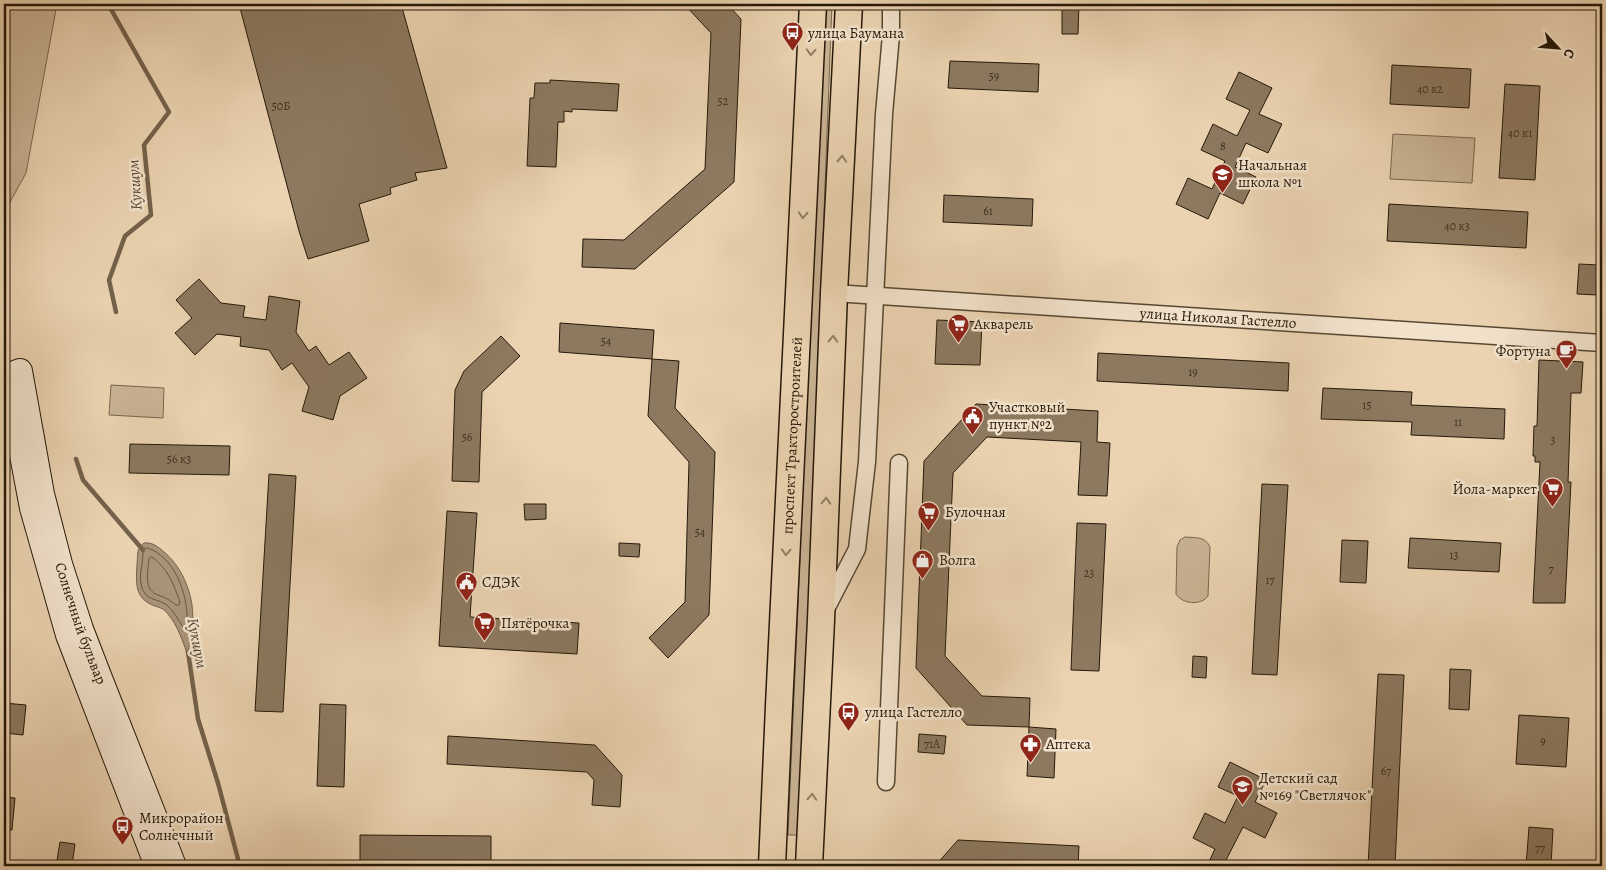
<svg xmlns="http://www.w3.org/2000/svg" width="1606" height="870" viewBox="0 0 1606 870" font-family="Alegreya,serif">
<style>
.green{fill:#c9b394;stroke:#77664e}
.water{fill:#a89378;stroke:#74624b}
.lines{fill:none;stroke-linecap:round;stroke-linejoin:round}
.shore{stroke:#665640;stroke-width:1}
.stream{stroke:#74624b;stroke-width:4.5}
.building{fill:#8c7960;stroke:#251808}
.street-casing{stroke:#564732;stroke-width:19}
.secondary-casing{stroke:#251808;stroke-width:26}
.primary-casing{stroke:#251808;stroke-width:29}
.street{stroke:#f2e2cc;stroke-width:16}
.secondary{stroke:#f2e2cc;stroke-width:24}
.primary{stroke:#ebd3b1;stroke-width:26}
.oneway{stroke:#927f65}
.labels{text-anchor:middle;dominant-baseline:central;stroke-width:5;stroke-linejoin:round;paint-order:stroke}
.number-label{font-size:12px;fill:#3f301e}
.poi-label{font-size:15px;fill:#251808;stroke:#f2e2cc;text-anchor:start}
.street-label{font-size:15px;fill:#251808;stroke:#f2e2cc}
.water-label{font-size:16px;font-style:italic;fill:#594935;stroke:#f2e2cc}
</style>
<rect width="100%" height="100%" fill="#ebd3b1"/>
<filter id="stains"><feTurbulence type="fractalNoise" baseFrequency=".004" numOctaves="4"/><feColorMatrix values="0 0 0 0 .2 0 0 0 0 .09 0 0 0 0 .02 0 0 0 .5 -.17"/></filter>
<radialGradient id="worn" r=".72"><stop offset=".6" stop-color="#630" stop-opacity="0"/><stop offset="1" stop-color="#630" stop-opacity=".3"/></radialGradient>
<g class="green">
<path d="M4,4H57L26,173L4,213Z"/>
<path d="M824,4H832L800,835H788Z"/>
<path d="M1393,134L1475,138L1472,183L1390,179Z"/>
<path d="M111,385L164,388L163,418L109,415Z"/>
<path d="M1185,537C1196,538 1205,536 1210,547L1208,596C1201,606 1182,604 1176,594L1177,547L1180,540Z"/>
</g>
<path class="water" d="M144,543C153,542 158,547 164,552C184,568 196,601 192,626C191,637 189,644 188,656C183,642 178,626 168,614C164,609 161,608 155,606C134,599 136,582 137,564C138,555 136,548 144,543Z"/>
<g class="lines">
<g class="shore">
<path d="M148,548C173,557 185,588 187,613C187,618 188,623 186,628L183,627C178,620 174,611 167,605C157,598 144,601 141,584C139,575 143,563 143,553L144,549Z"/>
<path d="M152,557C169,570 173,583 180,602L179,605H176C170,600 166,598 158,595C143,590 148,572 149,559Z"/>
</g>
<g class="stream">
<path d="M108,4L169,112L144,145L151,215L125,236L109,280L116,312"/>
<path d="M76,459L83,480L143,550"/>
<path d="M188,652L198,719L218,783L238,859"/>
</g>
</g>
<g class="building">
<path d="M239,4H401L447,168L415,173L417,180L390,188L391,194L359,204L369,241L308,259L299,231Z"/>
<path d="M684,4H727L741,19L734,182L635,269L582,267L583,239L624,240L705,169L711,33Z"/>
<path d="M1062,4H1079L1078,34H1062Z"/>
<path d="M950,61L1039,64L1038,92L948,88Z"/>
<path d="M1392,65L1471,69L1469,108L1390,104Z"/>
<path d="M1239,72L1272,88L1259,114L1282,124L1268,153L1246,143L1235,167L1256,177L1243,204L1220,193L1208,219L1176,204L1188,178L1212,189L1225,161L1201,150L1213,124L1237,136L1250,110L1226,99Z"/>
<path d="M550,80L619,84L617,111L572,109V112L564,111V122H558L556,167L527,166L530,98H534L535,83H550Z"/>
<path d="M1505,84L1540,86L1535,180L1499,178Z"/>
<path d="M944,195L1033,199L1032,226L943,222Z"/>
<path d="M1389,204L1528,212L1526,248L1387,241Z"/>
<path d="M1579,264L1599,265L1597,295L1577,294Z"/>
<path d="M199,279L221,303L245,306L243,317L266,320L269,296L300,301L296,332L309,351L316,346L329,365L349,352L367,378L340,396L333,420L302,411L309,387L292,363L282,370L269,350L240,346L241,337L217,334L195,355L175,333L192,318L176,300Z"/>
<path d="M937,320L982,322L980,365L935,364Z"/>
<path d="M560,323L654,330L652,359L559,352Z"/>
<path d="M501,336L520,356L482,392L479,482L452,481L455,390L464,371Z"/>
<path d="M1098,353L1289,363L1288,391L1097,381Z"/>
<path d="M652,359L679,361L675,408L715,452L709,615L668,658L649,638L685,602L689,462L648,416Z"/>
<path d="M1539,360L1583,362L1581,393H1571L1568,482H1571L1565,603H1533L1540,462H1535V456H1533L1534,426H1537Z"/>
<path d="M1323,388L1412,392L1411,405L1505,409L1504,439L1411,435L1412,422L1321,419Z"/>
<path d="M976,404L1098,411L1097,442L1110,443L1107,496L1078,495L1081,442L987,437L953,473L945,656L982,696L1030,698L1029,727L967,725L916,668L924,461Z"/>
<path d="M130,444L230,446L229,475L129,473Z"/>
<path d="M269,474L296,476L283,712L255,711Z"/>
<path d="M1262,484L1288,485L1277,675L1252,674Z"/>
<path d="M524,504H546V519L525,520Z"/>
<path d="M447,511L477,513L470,617L579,623L577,654L439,646Z"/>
<path d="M1077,523L1106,524L1099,671L1071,670Z"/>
<path d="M1410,538L1501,543L1499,572L1408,568Z"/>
<path d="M1342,540L1368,541L1366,583L1340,582Z"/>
<path d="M619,543L640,544L639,557L619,556Z"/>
<path d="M1193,656L1207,657L1206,678L1192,677Z"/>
<path d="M1450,669L1471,670L1469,710L1449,709Z"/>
<path d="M1378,674L1404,675L1395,866H1368Z"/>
<path d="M4,703L26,705L23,735L4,733Z"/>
<path d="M320,704L346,705L344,787L317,786Z"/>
<path d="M1519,715L1569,718L1566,767L1516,764Z"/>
<path d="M1029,727L1056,729L1054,778L1027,776Z"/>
<path d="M919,734L946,736L944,754L918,752Z"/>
<path d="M448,736L595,745L622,775L620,807L592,805L594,780L587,772L447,764Z"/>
<path d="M1230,762L1266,780L1255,802L1277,813L1265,838L1243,827L1223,866H1207L1215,849L1193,838L1205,813L1225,823L1238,796L1218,787Z"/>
<path d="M4,797L15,798L12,830H4Z"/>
<path d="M1529,827L1553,829L1551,866H1526Z"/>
<path d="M360,835L491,836V866L360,865Z"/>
<path d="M958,840L1079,846L1078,866H935Z"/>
<path d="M60,842L75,844L72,866H56Z"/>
</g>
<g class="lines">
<defs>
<g id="street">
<path id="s1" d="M834,293L1602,343"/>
<path d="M825,611L857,549L867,462L884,114L891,35V4"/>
<path d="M886,782L899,463"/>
</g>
<g id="secondary">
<path id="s2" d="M157,866L68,635L32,508L7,376L20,371L42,494L60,564L81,629L98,673L174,866"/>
</g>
<g id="primary">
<path id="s3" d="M772,866L779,706L813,4"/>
<path d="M809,866L821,620L834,293L849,4"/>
</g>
</defs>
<use href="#street" class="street-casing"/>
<use href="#secondary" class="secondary-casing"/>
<use href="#primary" class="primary-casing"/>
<use href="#street" class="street"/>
<use href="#secondary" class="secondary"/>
<use href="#primary" class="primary"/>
</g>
<defs><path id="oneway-chevron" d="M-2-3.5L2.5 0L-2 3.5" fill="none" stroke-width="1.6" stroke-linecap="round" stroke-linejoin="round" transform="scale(1.25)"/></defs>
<g class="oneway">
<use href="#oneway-chevron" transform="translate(811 52) rotate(93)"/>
<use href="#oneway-chevron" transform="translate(842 159) rotate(-87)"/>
<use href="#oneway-chevron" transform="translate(803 215) rotate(93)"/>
<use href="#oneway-chevron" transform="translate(833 339) rotate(-88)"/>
<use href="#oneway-chevron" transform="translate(826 501) rotate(-88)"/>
<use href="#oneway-chevron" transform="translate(786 552) rotate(93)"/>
<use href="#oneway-chevron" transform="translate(812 797) rotate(-87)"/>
</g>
<defs>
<symbol id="bus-pin" viewBox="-11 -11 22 30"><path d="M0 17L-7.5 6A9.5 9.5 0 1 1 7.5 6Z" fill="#8f2418" stroke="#f2e2cc"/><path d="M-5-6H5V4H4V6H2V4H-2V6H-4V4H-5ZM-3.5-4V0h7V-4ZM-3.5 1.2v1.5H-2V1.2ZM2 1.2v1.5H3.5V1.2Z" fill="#fff"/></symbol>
<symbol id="school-pin" viewBox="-11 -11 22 30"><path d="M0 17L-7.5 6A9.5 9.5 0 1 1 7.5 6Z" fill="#8f2418" stroke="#f2e2cc"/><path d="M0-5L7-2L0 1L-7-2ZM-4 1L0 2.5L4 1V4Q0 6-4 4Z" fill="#fff"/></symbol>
<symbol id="supermarket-pin" viewBox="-11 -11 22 30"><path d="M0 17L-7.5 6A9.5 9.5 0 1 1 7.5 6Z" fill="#8f2418" stroke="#f2e2cc"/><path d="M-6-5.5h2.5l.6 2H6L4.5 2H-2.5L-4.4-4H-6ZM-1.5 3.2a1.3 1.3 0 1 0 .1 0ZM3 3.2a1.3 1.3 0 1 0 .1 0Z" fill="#fff"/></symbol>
<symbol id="cafe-pin" viewBox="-11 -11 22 30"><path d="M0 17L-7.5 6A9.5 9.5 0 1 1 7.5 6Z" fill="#8f2418" stroke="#f2e2cc"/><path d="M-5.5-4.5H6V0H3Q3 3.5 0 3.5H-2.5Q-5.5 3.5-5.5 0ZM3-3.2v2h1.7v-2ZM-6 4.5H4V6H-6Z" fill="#fff"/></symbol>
<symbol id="civic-pin" viewBox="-11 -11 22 30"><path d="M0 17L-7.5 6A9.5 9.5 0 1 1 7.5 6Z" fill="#8f2418" stroke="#f2e2cc"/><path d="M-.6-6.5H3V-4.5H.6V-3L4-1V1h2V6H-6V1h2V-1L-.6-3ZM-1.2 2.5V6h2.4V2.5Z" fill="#fff"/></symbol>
<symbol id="shop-pin" viewBox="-11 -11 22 30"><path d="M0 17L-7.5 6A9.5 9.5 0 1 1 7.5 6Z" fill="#8f2418" stroke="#f2e2cc"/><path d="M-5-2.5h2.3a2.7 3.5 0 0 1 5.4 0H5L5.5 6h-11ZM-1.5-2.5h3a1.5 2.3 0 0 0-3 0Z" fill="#fff"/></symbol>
<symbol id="pharmacy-pin" viewBox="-11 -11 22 30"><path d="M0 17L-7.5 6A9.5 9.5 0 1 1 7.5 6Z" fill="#8f2418" stroke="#f2e2cc"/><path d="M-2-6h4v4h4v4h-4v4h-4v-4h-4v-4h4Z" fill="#fff"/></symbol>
</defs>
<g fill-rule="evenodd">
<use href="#bus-pin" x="780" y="20" width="25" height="34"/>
<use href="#school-pin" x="1210" y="162" width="25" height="34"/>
<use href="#supermarket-pin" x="946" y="312" width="25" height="34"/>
<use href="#cafe-pin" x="1554" y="338" width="25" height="34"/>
<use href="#civic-pin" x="960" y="404" width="25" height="34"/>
<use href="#supermarket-pin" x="1540" y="476" width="25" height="34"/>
<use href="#supermarket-pin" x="916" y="500" width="25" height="34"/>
<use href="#shop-pin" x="910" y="548" width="25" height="34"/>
<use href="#civic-pin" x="454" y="570" width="25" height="34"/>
<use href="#supermarket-pin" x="472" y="610" width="25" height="34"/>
<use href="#bus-pin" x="836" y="700" width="25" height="34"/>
<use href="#pharmacy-pin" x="1018" y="732" width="25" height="34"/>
<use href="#school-pin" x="1230" y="774" width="25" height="34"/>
<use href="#bus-pin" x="110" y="814" width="25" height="34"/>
</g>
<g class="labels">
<g class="number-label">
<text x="994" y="76">59</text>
<text x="1430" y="89">40 к2</text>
<text x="723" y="101">52</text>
<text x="281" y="106">50Б</text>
<text x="1520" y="133">40 к1</text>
<text x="1223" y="146">8</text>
<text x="988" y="211">61</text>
<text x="1457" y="226">40 к3</text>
<text x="606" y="341">54</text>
<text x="1193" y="372">19</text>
<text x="1367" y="405">15</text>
<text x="1458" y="422">11</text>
<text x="467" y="437">56</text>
<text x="1553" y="440">3</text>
<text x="179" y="459">56 к3</text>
<text x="700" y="532">54</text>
<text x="1454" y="555">13</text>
<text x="1551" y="569">7</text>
<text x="1089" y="573">23</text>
<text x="1270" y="580">17</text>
<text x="1543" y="741">9</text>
<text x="932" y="744">71А</text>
<text x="1386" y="771">67</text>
<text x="1540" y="848">77</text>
</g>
<g class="poi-label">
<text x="808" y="33">улица Баумана</text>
<text x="1238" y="165">Начальная<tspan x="1238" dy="17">школа №1</tspan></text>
<text x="974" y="324">Акварель</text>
<text x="1551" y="351" text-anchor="end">Фортуна</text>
<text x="989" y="407">Участковый<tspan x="989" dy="17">пункт №2</tspan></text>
<text x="1537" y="489" text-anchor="end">Йола-маркет</text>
<text x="945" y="512">Булочная</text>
<text x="939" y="560">Волга</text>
<text x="482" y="582">СДЭК</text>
<text x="501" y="623">Пятёрочка</text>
<text x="865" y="712">улица Гастелло</text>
<text x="1046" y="744">Аптека</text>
<text x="1259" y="778">Детский сад<tspan x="1259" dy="17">№169 "Светлячок"</tspan></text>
<text x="139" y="818">Микрорайон<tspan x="139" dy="17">Солнечный</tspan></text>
</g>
<g class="street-label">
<text stroke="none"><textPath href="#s1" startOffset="385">улица Николая Гастелло</textPath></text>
<text stroke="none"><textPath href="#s3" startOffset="431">проспект Тракторостроителей</textPath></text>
<text stroke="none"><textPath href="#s2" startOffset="788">Солнечный бульвар</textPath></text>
</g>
<g class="water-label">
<text transform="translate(135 185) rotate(-94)">Кукшум</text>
<text transform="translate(197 643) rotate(79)">Кукшум</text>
</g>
</g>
<rect width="1606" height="870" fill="none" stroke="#ebd3b1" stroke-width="20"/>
<rect x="5" y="5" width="1596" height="860" fill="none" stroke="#251808" stroke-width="2.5"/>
<rect x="10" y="10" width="1586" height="850" fill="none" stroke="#251808"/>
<g transform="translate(1558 48) rotate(116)" stroke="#f2e2cc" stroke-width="4" paint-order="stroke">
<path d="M0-4L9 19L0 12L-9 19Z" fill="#251808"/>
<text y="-8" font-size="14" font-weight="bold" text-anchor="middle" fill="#251808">С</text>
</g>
<rect width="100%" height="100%" filter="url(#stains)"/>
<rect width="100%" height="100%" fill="url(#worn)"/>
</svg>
